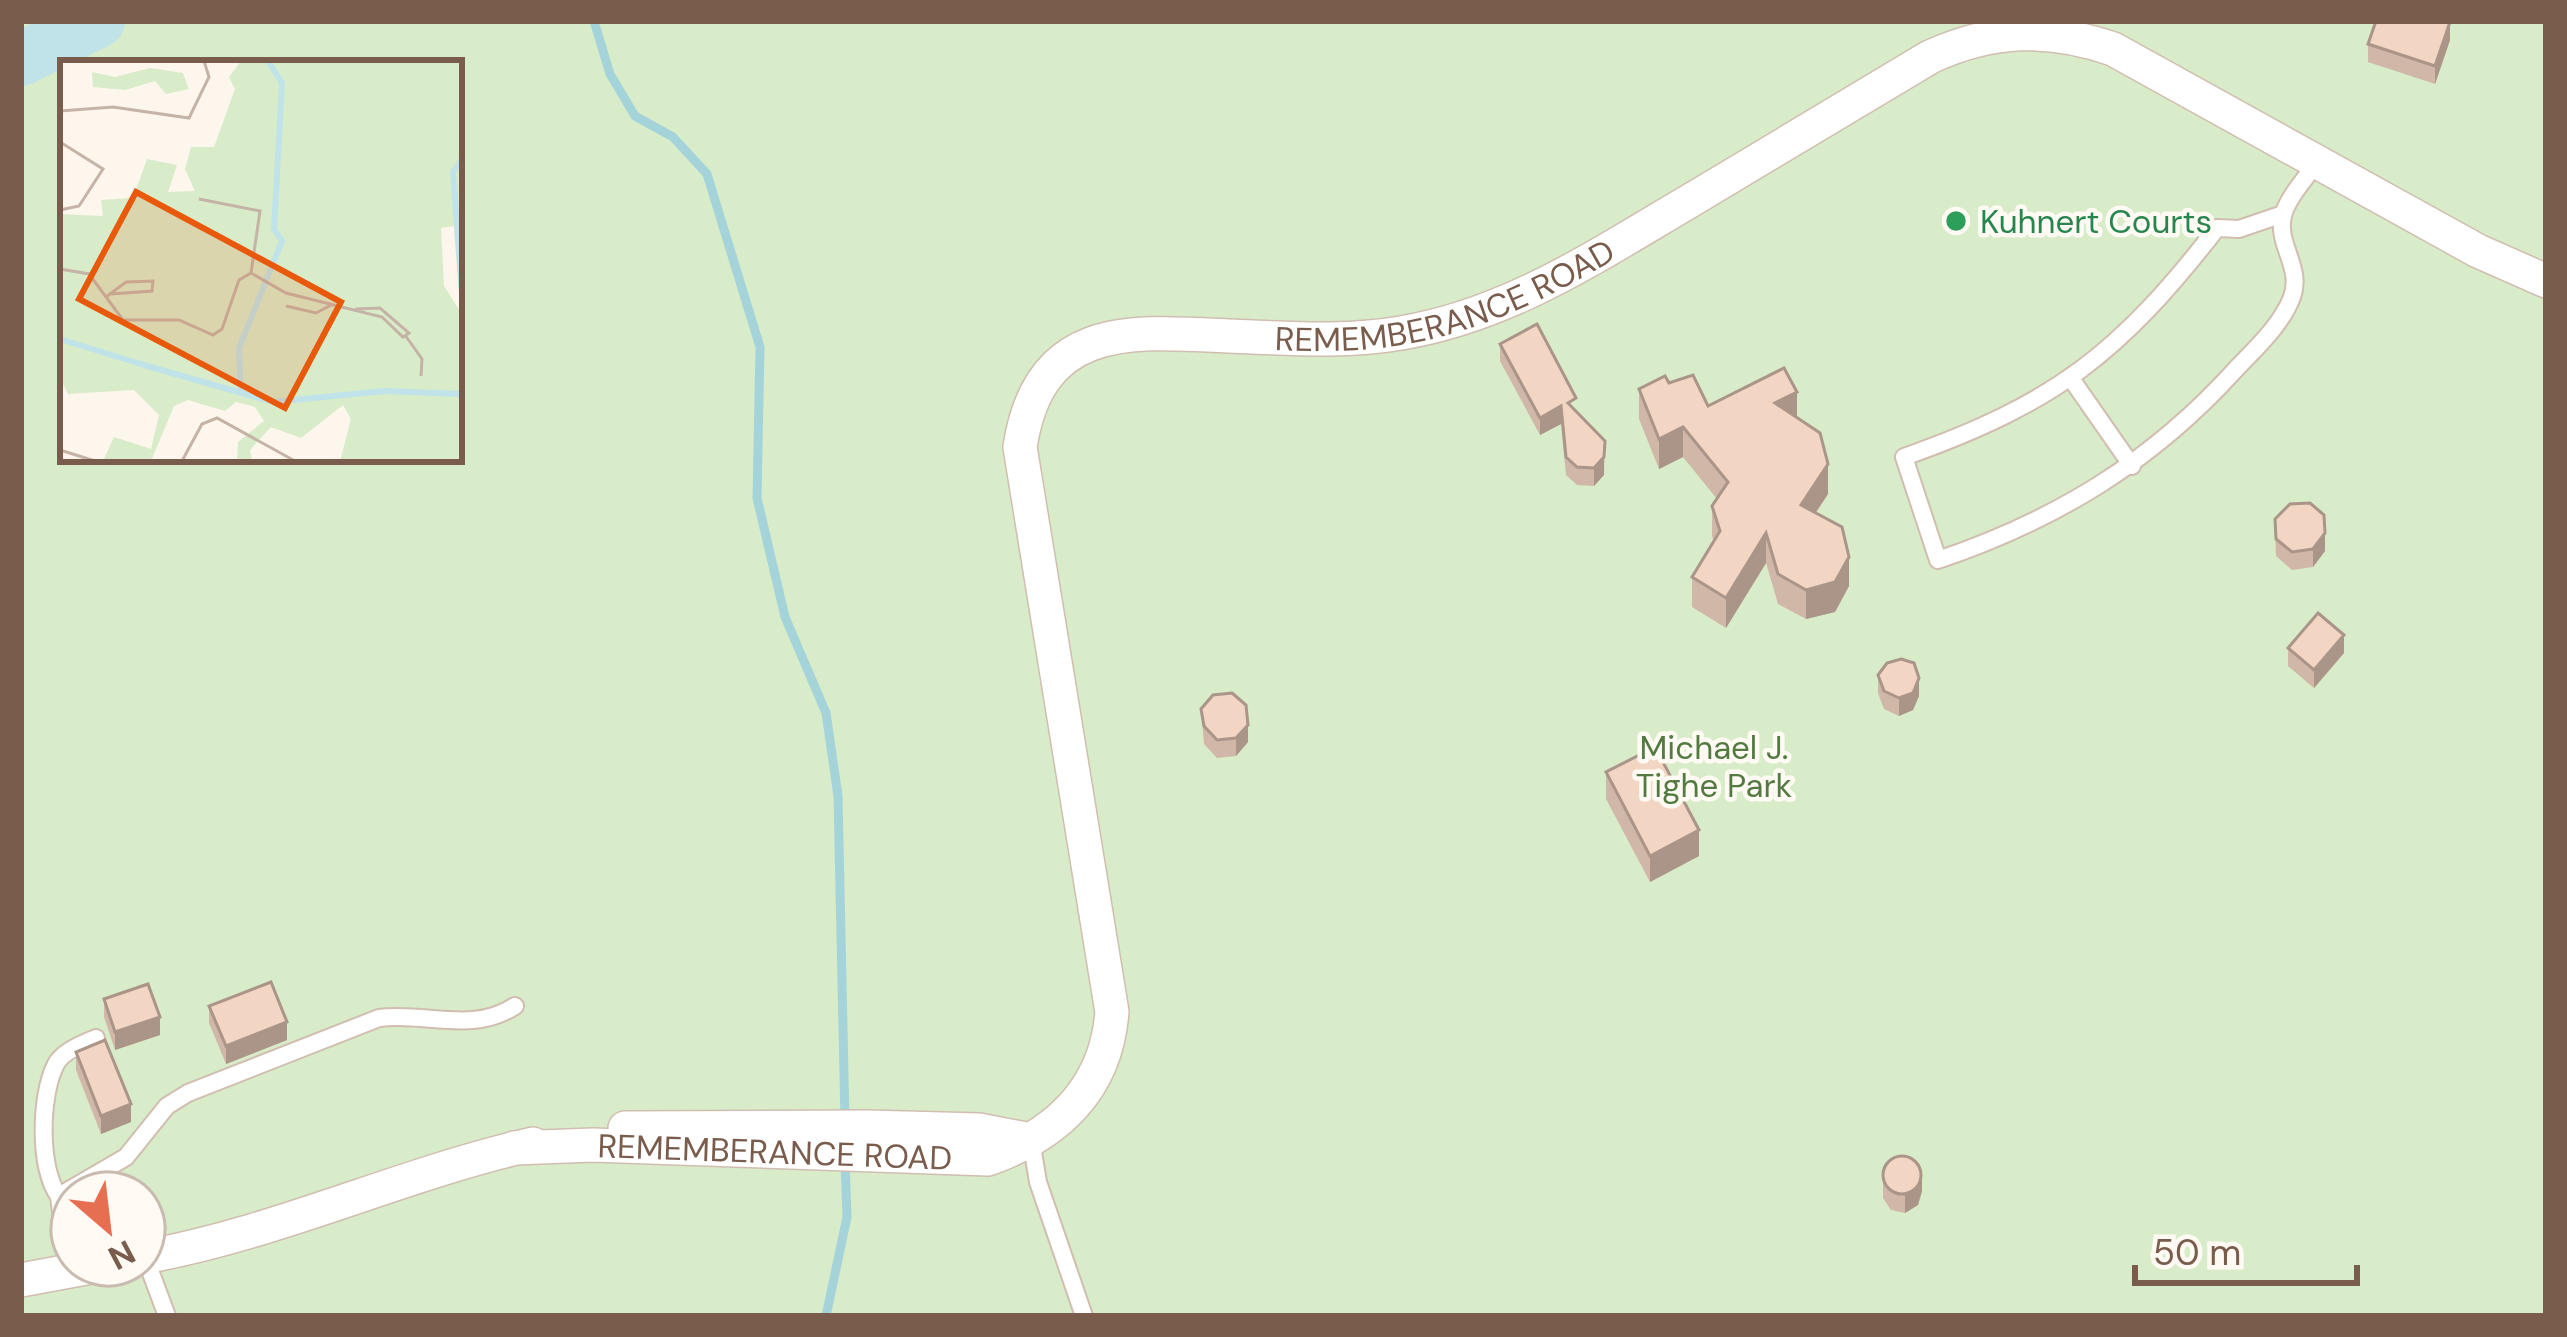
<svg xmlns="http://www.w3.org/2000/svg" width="2567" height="1337" viewBox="0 0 2567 1337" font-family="'DM Sans',sans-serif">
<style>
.green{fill:#d8ecc9;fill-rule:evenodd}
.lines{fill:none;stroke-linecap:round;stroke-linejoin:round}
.stream{stroke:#a5d3da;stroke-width:9}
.river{stroke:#bfe3e8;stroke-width:54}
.lane-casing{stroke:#d1beb0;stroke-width:20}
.street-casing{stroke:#d1beb0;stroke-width:36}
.lane{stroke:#fff;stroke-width:16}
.street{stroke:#fff;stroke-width:33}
.wall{fill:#d1b7a8}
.shaded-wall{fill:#aa9588}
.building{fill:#f3d5c3;stroke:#aa9588;stroke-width:3}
.leisure-dot{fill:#2e9e5b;stroke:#fffaf3;stroke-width:4.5}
.labels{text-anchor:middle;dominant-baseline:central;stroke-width:9;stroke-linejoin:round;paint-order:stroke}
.leisure-label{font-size:33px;fill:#27864d;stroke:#fffaf3;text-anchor:start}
.street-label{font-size:33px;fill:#7a5c4d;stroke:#fffaf3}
.park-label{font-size:33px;fill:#537a41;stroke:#fffaf3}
.inset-river{fill:none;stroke:#bfe3e8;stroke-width:6}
.inset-road{fill:none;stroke:#c5b3a7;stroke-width:3}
.view{fill:#e8590c;fill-opacity:0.15;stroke:#e8590c;stroke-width:6}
.inset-edge{fill:none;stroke:#7a5c4d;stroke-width:6}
</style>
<rect width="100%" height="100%" fill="#fdf6ec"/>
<path class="green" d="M21,21H2546V1316H21ZM63,63H459V459H63ZM72,1193H144V1265H72Z"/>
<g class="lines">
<g class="stream">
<path d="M594,21L610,74L635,116L673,137L707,174L760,347L757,498L785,617L826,713L838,796L845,1121"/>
<path d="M826,1316L847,1217L845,1162"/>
</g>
<path class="river" d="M21,59L98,21"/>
<defs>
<g id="lane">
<path d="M2283,214L2239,229L2217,228C2119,354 2056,403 1904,457L1938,560C2056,520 2152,462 2236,369C2256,348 2282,324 2292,297C2303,268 2276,244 2283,216C2287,198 2307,177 2317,162"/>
<path d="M2072,380L2132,466"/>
<path d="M1031,1140L1038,1182L1084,1316"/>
<path d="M59,1196C38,1169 40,1094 56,1064C63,1051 82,1044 96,1038"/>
<path d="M145,1257L167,1316"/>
<path d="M68,1271L59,1196L126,1157L167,1106L188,1093L379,1018C427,1012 472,1034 515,1006"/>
</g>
<g id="street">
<path d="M625,1128L868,1127L979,1130L1031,1140"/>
<path id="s1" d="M514,1148L593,1145L988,1159C1059,1134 1106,1088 1112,1012L1020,447C1039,322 1129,331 1229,336C1286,338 1344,343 1401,333C1509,315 1596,256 1688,202C1769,153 1850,105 1930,57C1993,28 2048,27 2113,49L2478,251L2546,281"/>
<path d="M144,1257C278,1233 401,1174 533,1144"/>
<path d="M21,1280L102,1265"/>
</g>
</defs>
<use href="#lane" class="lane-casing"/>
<use href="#street" class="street-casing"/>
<use href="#lane" class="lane"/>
<use href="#street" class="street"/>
</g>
<g class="wall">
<path d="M2450,40L2435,84L2368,62V44Z"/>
<path d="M1500,344L1576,411L1605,441L1604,475L1594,486L1577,485L1566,475L1561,424L1540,435L1500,361Z"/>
<path d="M1669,383L1708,406L1797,418L1828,494L1816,513L1849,586L1835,612L1806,619L1778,604L1766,563L1726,628L1692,607V577L1714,542L1712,536V506L1717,499L1683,457L1659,469L1639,419V389Z"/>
<path d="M2275,519L2325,551L2313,567L2292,570L2276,556Z"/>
<path d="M2288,648L2344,653L2314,688L2288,666Z"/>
<path d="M1878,675L1919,696L1913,710L1899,716L1884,709L1878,693Z"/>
<path d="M1201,709L1248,742L1236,756L1217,758L1204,744Z"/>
<path d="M1606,772L1699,856L1650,882L1606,799Z"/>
<path d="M104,999L160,1035L115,1050L104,1017Z"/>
<path d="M209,1006L287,1040L226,1064L209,1023Z"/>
<path d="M76,1052L131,1122L101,1134L76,1070Z"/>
<path d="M1883,1180L1922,1191L1918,1205L1905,1213L1891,1210L1883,1198Z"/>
</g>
<g class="shaded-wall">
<path d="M2450,22V40L2435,84V66Z"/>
<path d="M1797,392V422L1775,403Z"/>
<path d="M1561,406V424L1540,435V418Z"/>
<path d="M1683,427V457L1659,469V439Z"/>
<path d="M1604,457V475L1594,486V468Z"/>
<path d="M1828,464V494L1801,534V505Z"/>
<path d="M1766,533V563L1726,628V598Z"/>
<path d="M2325,533V551L2313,567V549Z"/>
<path d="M1849,557V586L1835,612L1806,619V590Z"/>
<path d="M2344,635V653L2314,688V670Z"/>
<path d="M1919,678V696L1913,710L1899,716V698Z"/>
<path d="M1248,725V742L1236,756V738Z"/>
<path d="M1699,830V856L1650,882V856Z"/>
<path d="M160,1017V1035L115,1050V1032Z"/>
<path d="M287,1022V1040L226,1064V1046Z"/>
<path d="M131,1104V1122L101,1134V1116Z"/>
<path d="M1922,1173V1191L1918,1205L1905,1213V1195Z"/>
</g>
<g class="building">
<path d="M2376,21H2448L2450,22L2435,66L2368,44Z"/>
<path d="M1537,324L1576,398L1568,403L1605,441L1604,457L1594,468L1577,467L1566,457L1561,406L1540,418L1500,344Z"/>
<path d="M1784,368L1797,392L1775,403L1820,433L1828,464L1801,505L1842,527L1849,557L1835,582L1806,590L1778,574L1766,533L1726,598L1692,577L1720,531L1712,506L1728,482L1683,427L1659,439L1639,389L1665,376L1669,383L1693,375L1708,406Z"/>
<path d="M2310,503L2324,515L2325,533L2313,549L2292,552L2276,539L2275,519L2290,504Z"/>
<path d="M2318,613L2344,635L2314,670L2288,648Z"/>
<path d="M1901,659L1914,663L1919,678L1913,693L1899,698L1884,691L1878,675L1887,663Z"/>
<path d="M1232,693L1246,705L1248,725L1236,738L1217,740L1204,726L1201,709L1213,695Z"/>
<path d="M1655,747L1699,830L1650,856L1606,772Z"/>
<path d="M271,982L287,1022L226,1046L209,1006Z"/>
<path d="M148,984L160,1017L115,1032L104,999Z"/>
<path d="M105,1040L131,1104L101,1116L76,1052Z"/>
<circle cx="1902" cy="1175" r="19"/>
</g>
<circle class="leisure-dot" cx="1956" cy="221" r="12"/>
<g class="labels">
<g class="leisure-label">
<text x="1980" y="221">Kuhnert Courts</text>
</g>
<g class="street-label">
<text stroke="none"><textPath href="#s1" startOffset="1746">REMEMBERANCE ROAD</textPath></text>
<text stroke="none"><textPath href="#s1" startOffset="261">REMEMBERANCE ROAD</textPath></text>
</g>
<g class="park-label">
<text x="1714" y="747">Michael J.<tspan x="1714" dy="38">Tighe Park</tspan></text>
</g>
</g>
<g transform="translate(60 60)">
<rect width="402" height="402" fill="#fdf6ec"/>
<path d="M181,1H402V165L381,168L384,226L402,254V401H280L291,359L283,345L241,378L211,367L190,390L192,401H177L178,382L204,361L195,347L176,342L165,351L128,340L114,346L91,401H43L54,377L91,389L99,355L74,330L8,334L0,318V154L43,156L41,140L73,138L87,99L117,105L108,132L135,131L125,109L131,87H154L175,29L169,17ZM90,8L123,13L129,29L106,34L95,21L65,30L33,27L32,12L55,17Z" fill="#d8ecc9"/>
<path class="inset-river" d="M402,99L393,112L402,235M0,279L84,305M84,305L213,342L325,331L402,334M181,334L179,288L222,181L214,169L222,23L208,1"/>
<path class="inset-road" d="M0,51L53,47L129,58L149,17L144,1M0,82L43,109L19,146L0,150M139,139L200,151L191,213M0,209L29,214L63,260H119L153,275L162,269L179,220L191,213M191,213L226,233L322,257L343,277L349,273L320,248L295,249M46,237L66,222L93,221L92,231L51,234M226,246L256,253L273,244M345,275L362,299L361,316M0,390L35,401M122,401L142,364L157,358L235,401"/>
<path class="view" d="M76,132L281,242L225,348L19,239Z"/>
<rect width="402" height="402" class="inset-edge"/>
</g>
<rect width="2567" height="1337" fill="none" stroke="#7a5c4d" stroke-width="48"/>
<g transform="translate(108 1229) rotate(152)"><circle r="57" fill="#fffaf3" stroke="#cabbb1" stroke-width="3"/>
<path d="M0-9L21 45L0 30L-21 45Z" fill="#e76f51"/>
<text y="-18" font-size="33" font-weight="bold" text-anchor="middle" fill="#7a5c4d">N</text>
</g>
<path d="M2135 1265v18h222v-18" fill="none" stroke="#7a5c4d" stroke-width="6"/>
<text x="2153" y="1265" font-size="36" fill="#7a5c4d" stroke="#fffaf3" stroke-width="9" paint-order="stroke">50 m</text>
</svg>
